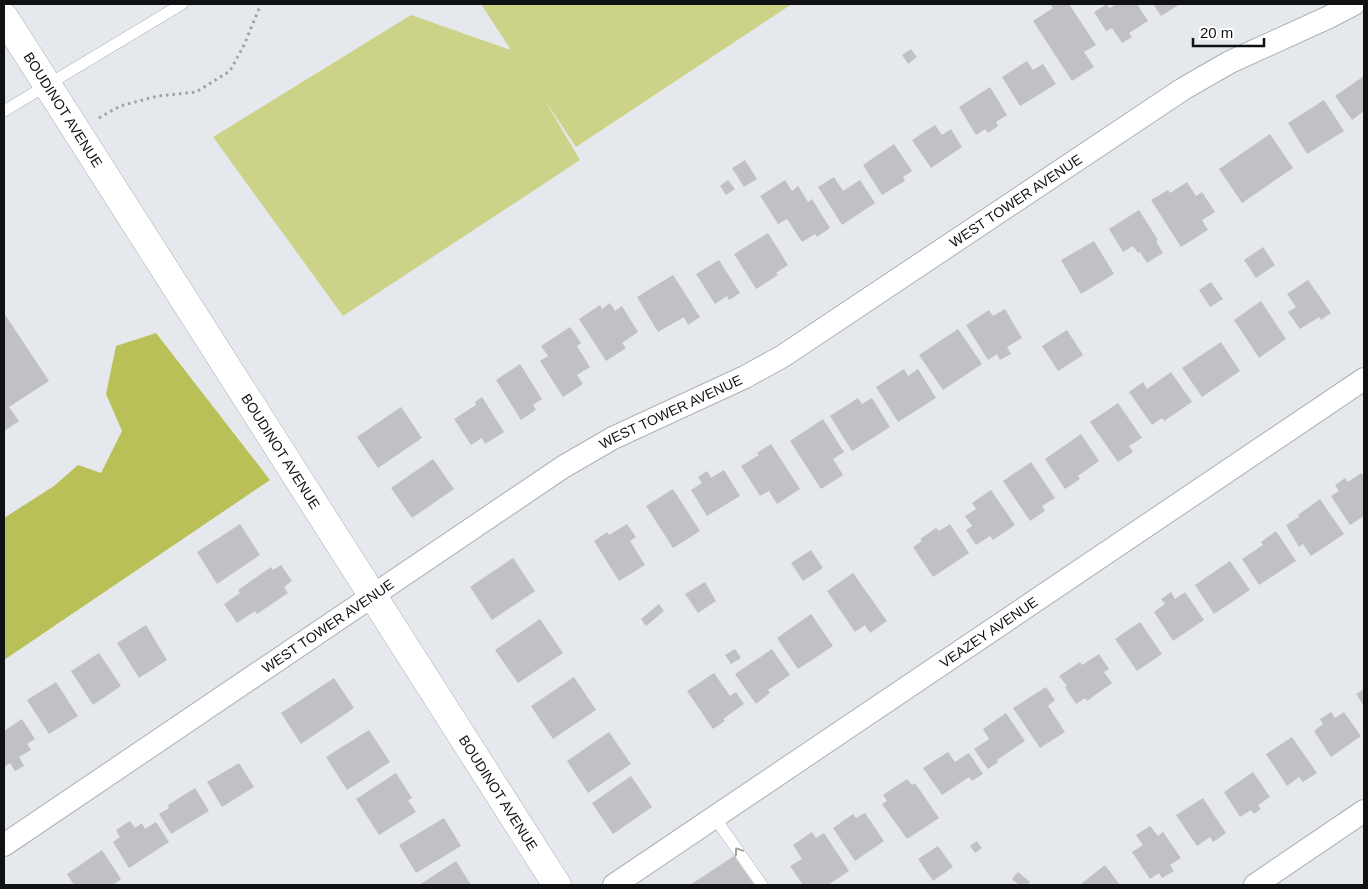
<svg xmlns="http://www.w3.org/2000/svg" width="1368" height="889" viewBox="0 0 1368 889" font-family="Arial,sans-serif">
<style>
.green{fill:#ccd389}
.forest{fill:#b8c057}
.building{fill:#c1c0c5}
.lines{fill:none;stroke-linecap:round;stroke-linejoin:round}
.lane-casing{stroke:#acb0b4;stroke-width:12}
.street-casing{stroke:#acb0b4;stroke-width:24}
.secondary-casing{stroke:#acb0b4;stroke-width:29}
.path{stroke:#9fa2a5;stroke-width:3;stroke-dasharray:2.5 4;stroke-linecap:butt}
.lane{stroke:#fff;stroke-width:11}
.street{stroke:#fff;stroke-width:22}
.secondary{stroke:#fff;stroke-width:28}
.oneway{stroke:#9fa0a0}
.labels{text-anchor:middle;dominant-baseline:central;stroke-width:4;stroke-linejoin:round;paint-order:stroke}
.street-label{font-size:14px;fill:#101112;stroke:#fff}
</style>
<rect width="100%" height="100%" fill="#e5e9ed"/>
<path class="green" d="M481,4H792L576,147L544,99L580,160L343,316L213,137L411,15L511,50Z"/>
<path class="forest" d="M156,333L270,480L4,660V518L54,486L78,465L101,473L122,431L106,394L116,346Z"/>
<g class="building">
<path d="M1050,4H1069L1096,45L1084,52L1094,67L1072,81L1033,21L1053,8Z"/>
<path d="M1107,4L1109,8L1117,4H1137L1148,21L1129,33L1132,37L1122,43L1112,28L1106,31L1094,12Z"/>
<path d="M1153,4H1180L1161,16Z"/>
<path d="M911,49L917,57L908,64L902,55Z"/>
<path d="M1027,61L1033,70L1043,64L1056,84L1020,106L1002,77Z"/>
<path d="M1364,76V111L1352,120L1335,96Z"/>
<path d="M990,87L1007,115L996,122L998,126L988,133L985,129L976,135L959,107Z"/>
<path d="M1324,100L1344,131L1307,154L1288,123Z"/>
<path d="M935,125L942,135L951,129L962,147L931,168L912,140Z"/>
<path d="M1270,134L1293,168L1242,203L1219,169Z"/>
<path d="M894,144L912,171L903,177L905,181L882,195L863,165Z"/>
<path d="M745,160L757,179L744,187L732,168Z"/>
<path d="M834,177L843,191L860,180L875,203L842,225L818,187Z"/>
<path d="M728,180L735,189L726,195L720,186Z"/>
<path d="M785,180L792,191L798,186L808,202L812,199L830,228L817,237L815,234L802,242L787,219L778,224L760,196Z"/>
<path d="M1187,182L1196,196L1202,192L1215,212L1202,220L1208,230L1181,247L1151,200L1168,190L1170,193Z"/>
<path d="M1139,210L1158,240L1156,241L1163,253L1147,263L1140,252L1138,253L1133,246L1123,252L1109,229Z"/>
<path d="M768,233L788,265L776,273L778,275L756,289L734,254Z"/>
<path d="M1094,241L1114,274L1081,294L1061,260Z"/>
<path d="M1263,247L1275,265L1256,278L1244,260Z"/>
<path d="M719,260L740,293L729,300L727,296L715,304L696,274Z"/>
<path d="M673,275L700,317L688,325L684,317L658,332L637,297Z"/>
<path d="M1308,280L1331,313L1321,320L1319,317L1300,329L1288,312L1296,307L1287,294Z"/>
<path d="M1211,282L1223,299L1210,307L1199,290Z"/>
<path d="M1261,301L1286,339L1259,358L1234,320Z"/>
<path d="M610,303L615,311L622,306L638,332L622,343L626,348L606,361L579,319L600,305L602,309Z"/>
<path d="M1005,309L1022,338L1007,347L1011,354L1000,360L997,354L988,360L966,325L989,310L993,316Z"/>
<path d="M4,313L49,381L9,407L19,421L4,431Z"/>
<path d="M570,327L581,343L577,346L590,367L577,375L583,384L563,397L540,361L548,356L541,346Z"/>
<path d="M958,329L982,364L943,390L919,355Z"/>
<path d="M1067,330L1083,355L1058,371L1042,346Z"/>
<path d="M1221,342L1240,371L1202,397L1182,368Z"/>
<path d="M520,364L542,399L533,405L536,410L521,420L496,380Z"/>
<path d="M904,369L908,376L918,369L936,398L898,422L876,387Z"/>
<path d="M1171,372L1192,402L1164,421L1162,418L1152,425L1129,392L1143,382L1147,389Z"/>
<path d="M482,397L504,432L485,444L482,438L471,445L454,419L476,405L475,402Z"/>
<path d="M858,398L862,404L872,398L890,427L852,451L830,416Z"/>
<path d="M1118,403L1142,438L1129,446L1133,452L1118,462L1090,422Z"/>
<path d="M401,407L422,438L378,468L357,437Z"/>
<path d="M823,419L844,452L833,459L843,475L821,489L790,441Z"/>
<path d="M1081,434L1099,461L1078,476L1080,479L1065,489L1045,459Z"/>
<path d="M771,444L800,489L777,504L769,491L760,496L741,466L759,455L757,453Z"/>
<path d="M433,459L454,489L412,518L391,488Z"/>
<path d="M1031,462L1055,498L1042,506L1045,511L1030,521L1003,481Z"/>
<path d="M724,470L740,496L707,516L691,490L702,483L698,477L707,471L711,478Z"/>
<path d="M1361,473L1364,476V516L1350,525L1331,496L1339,491L1335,485L1345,478L1348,482Z"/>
<path d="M673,489L700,531L673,548L646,506Z"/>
<path d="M991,490L1015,525L993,540L990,536L976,545L966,530L972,526L965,516L976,509L972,503Z"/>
<path d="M1320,499L1344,534L1311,556L1303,544L1299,547L1286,525L1299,517L1298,515Z"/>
<path d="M240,524L260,555L217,584L197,552Z"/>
<path d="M627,524L636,537L630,541L645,565L619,581L594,541L607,532L609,535Z"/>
<path d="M950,524L969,553L933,577L913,547L922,541L920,539L936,528L939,531Z"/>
<path d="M1276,531L1296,561L1259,585L1242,559L1263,545L1261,542Z"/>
<path d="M811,550L823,568L803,581L791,563Z"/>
<path d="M513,558L535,591L492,620L470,587Z"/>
<path d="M1230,561L1250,590L1214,614L1195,585Z"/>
<path d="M281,565L292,581L284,587L288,593L257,614L255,611L237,623L224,604L240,593L238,590L271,567L273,570Z"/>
<path d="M853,573L887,621L870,633L865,625L855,632L827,591Z"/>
<path d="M705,582L716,601L698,613L685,594Z"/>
<path d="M1171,592L1175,599L1185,592L1204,620L1173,641L1154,612L1165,604L1161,599Z"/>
<path d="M659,604L664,611L646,626L641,619Z"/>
<path d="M811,614L833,646L798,669L777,638Z"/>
<path d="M540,619L563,653L518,683L495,650Z"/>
<path d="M1140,622L1162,654L1137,671L1115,639Z"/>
<path d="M146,625L167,660L139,678L117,643Z"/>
<path d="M735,649L741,658L731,664L725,655Z"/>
<path d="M772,649L790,675L768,690L770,693L756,704L735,674Z"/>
<path d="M99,653L121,686L93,705L71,671Z"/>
<path d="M1099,654L1109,669L1104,672L1112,683L1087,701L1085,698L1076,704L1065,687L1067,686L1059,676L1080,662L1082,665Z"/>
<path d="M714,673L730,696L736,692L744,704L723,719L725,721L713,729L687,691Z"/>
<path d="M574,677L596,710L553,739L531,706Z"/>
<path d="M334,678L354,708L301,744L281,713Z"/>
<path d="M56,682L78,716L49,734L27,700Z"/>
<path d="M1046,687L1055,700L1048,706L1065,732L1040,748L1013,708Z"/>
<path d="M1364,689V706L1356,694Z"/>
<path d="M1331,712L1335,718L1344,712L1361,736L1331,757L1314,731L1323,724L1320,719Z"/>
<path d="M1006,713L1025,741L997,760L998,762L988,769L974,749L989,739L983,729Z"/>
<path d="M22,719L35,739L27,744L31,750L19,757L24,766L15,771L10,763L4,767V731Z"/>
<path d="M369,730L390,762L347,790L326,757Z"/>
<path d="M609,732L631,764L588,793L567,761Z"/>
<path d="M1292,737L1317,773L1303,782L1299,777L1287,786L1266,754Z"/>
<path d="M948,752L955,762L969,753L983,774L972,781L969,777L942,795L923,768Z"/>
<path d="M239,763L254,787L222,807L207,782Z"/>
<path d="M1253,772L1270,797L1258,805L1261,809L1254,814L1251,810L1240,817L1224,792Z"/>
<path d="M396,773L412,798L408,800L416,812L379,835L356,799Z"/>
<path d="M631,776L652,807L613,834L592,803Z"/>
<path d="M907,779L912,785L915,783L939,818L907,839L882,804L887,801L883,795Z"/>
<path d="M195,788L209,811L171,834L159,814L169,808L168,805Z"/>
<path d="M1203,798L1226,833L1213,842L1210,837L1197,846L1176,815Z"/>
<path d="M865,813L884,841L855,861L833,828L853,814L856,818Z"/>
<path d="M444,818L461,846L416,873L399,845Z"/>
<path d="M130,821L135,828L142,823L145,829L156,822L169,842L129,868L113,842L120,837L116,830Z"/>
<path d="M1150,826L1158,836L1163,832L1181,858L1170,865L1174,871L1162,878L1159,873L1150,879L1132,852L1143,845L1136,835Z"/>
<path d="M812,832L816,838L824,833L849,871L828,885H803L790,866L802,859L793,845Z"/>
<path d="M977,841L982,848L975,853L970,846Z"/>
<path d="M938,846L953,867L933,881L918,859Z"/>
<path d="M102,850L121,879L113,885H74L67,874Z"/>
<path d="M734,856L754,885H690Z"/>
<path d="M456,861L471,885H419Z"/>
<path d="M1105,865L1120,885H1082L1081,884Z"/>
<path d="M1018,872L1030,882L1027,885H1019L1012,879Z"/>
</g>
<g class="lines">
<defs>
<g id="lane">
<path d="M4,111L182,4"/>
<path d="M715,818L762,885"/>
</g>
<g id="street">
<path id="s1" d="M4,845L563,467L613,438L745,377L783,356L1183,89L1230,62L1329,17L1354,4"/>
<path id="s2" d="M614,885L1364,379"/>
<path d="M1255,885L1364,811"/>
</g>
<g id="secondary">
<path id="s3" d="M4,17L557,885"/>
</g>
</defs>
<use href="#lane" class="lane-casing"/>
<use href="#street" class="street-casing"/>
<use href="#secondary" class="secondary-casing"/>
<path class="path" d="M99,118L120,106L158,96L196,92L230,71L244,45L261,4"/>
<use href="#lane" class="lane"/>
<use href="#street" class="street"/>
<use href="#secondary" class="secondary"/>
</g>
<defs><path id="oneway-chevron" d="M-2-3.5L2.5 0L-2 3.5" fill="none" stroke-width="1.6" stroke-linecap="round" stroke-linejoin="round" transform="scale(1.25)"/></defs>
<use class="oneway" href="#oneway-chevron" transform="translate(738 851) rotate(-124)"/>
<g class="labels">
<g class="street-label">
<text stroke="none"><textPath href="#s3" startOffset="110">BOUDINOT AVENUE</textPath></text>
<text stroke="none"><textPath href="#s1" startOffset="1201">WEST TOWER AVENUE</textPath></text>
<text stroke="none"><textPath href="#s1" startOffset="796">WEST TOWER AVENUE</textPath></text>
<text stroke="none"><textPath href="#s3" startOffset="515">BOUDINOT AVENUE</textPath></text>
<text stroke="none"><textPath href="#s1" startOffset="391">WEST TOWER AVENUE</textPath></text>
<text stroke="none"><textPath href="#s2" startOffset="452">VEAZEY AVENUE</textPath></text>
<text stroke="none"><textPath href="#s3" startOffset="920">BOUDINOT AVENUE</textPath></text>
</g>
</g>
<rect width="1368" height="889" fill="none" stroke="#101112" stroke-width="10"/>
<path d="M1193 38v8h71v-8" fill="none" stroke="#101112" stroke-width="2.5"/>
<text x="1200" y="38" font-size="15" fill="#101112" stroke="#ffffff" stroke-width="4" paint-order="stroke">20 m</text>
</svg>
